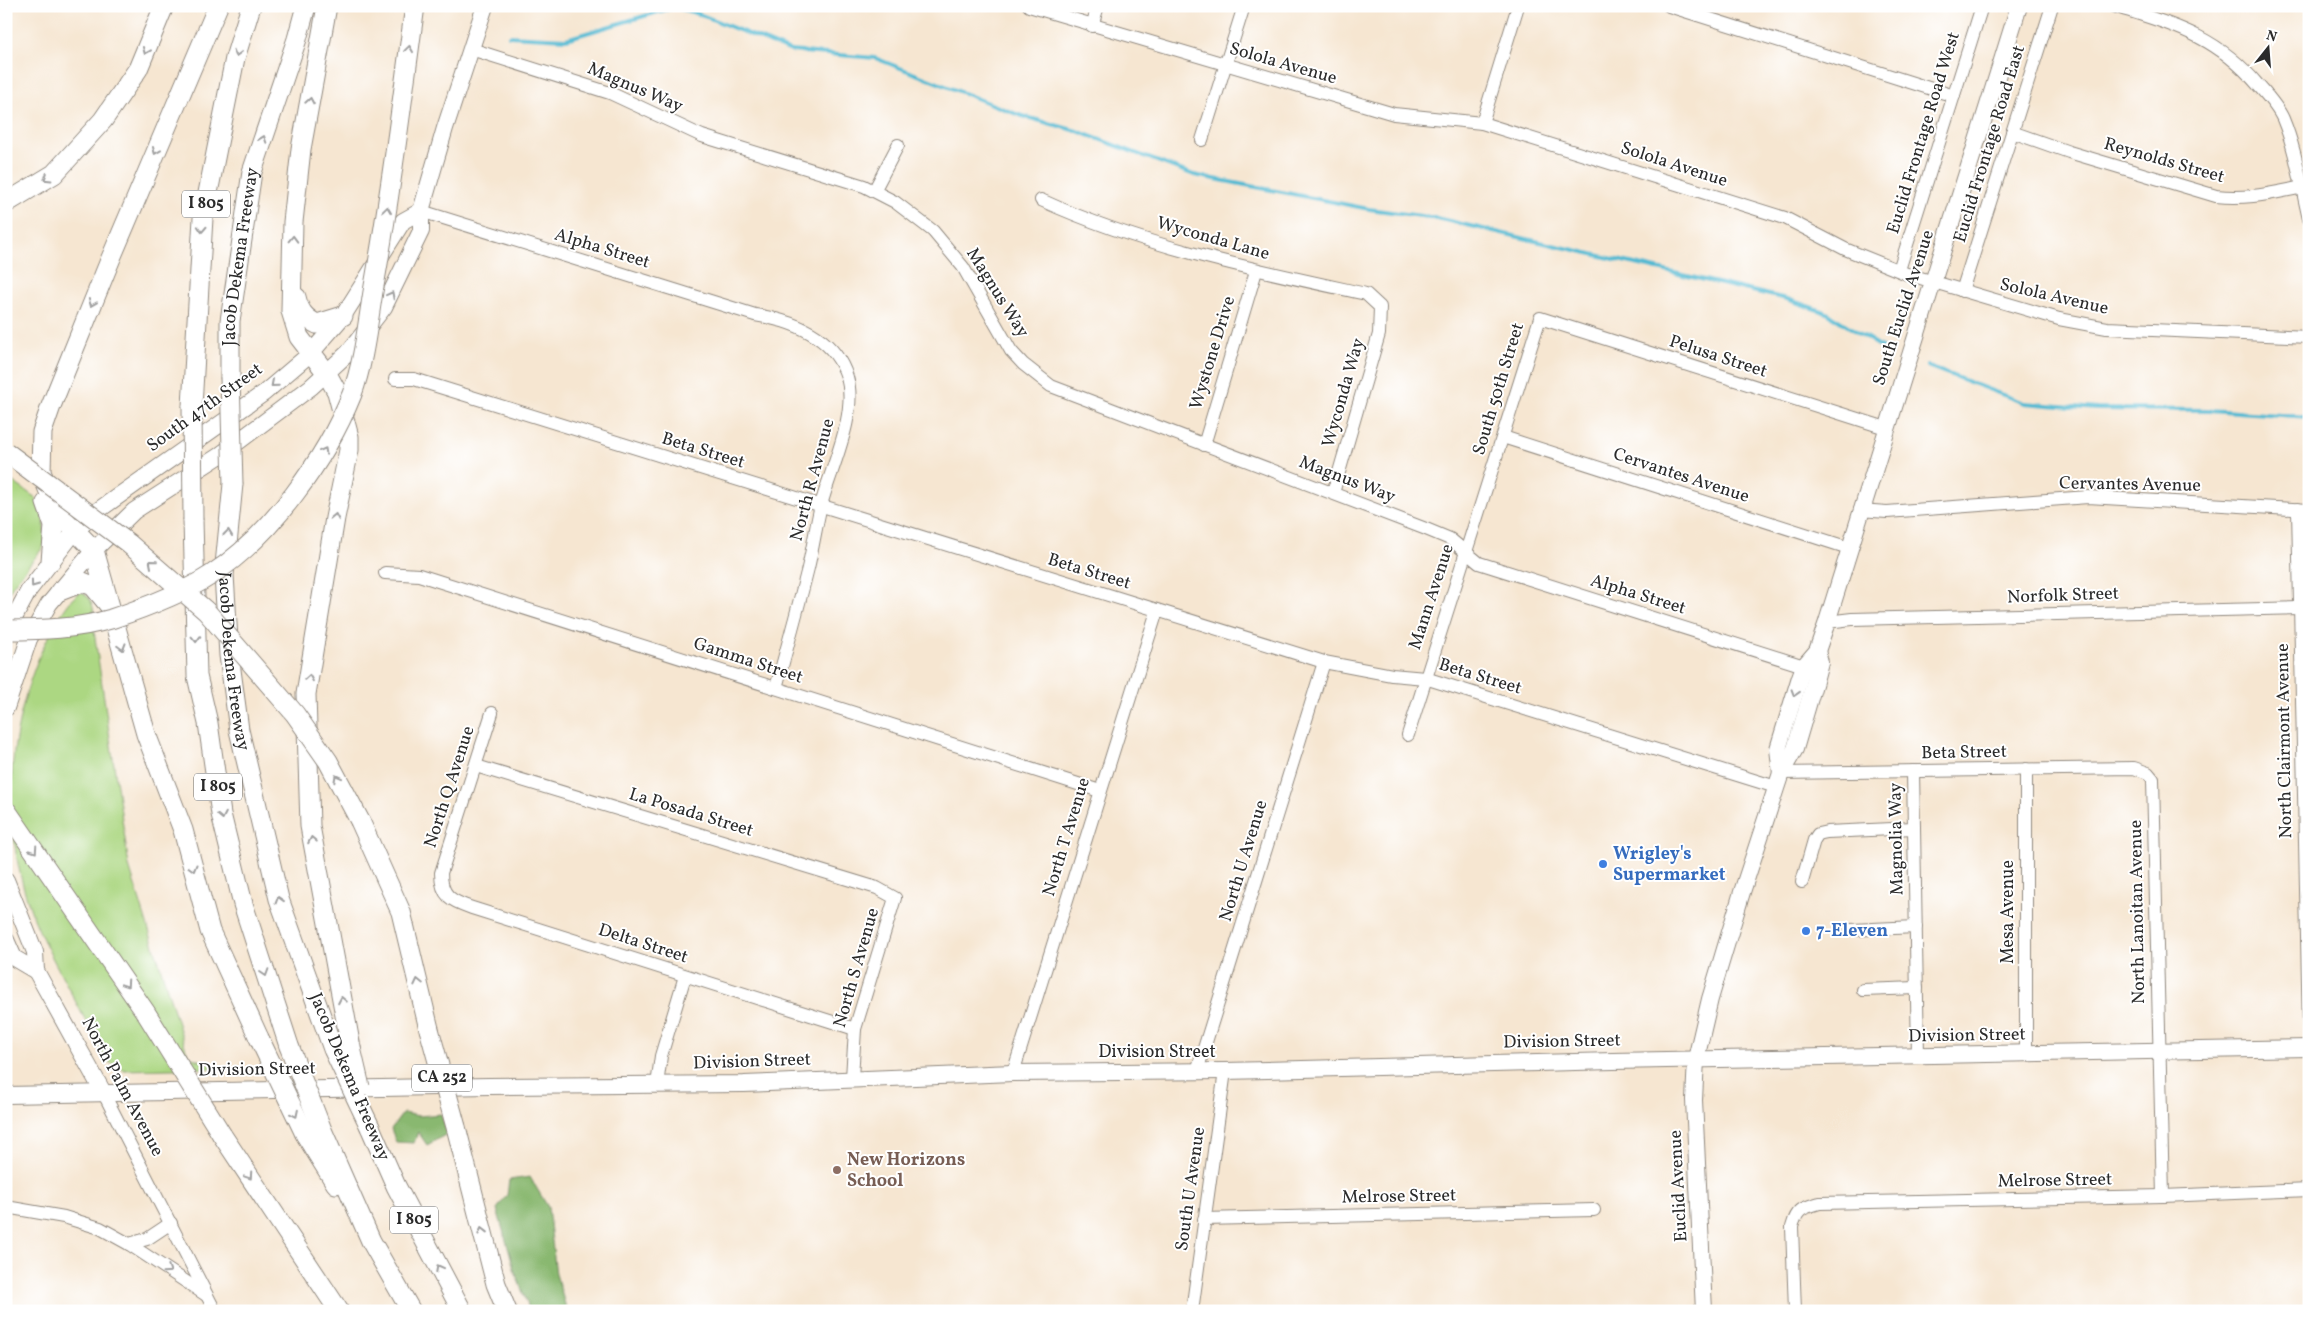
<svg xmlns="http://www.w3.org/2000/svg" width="2315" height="1317" viewBox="0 0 2315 1317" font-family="Vollkorn,serif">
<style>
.green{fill:#acd782;stroke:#6c8156}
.forest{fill:#89b870;stroke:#5a724e}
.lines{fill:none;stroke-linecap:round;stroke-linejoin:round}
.stream{stroke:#54bad2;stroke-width:4}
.minor-casing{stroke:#90887e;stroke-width:14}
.major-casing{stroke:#90887e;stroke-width:18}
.highway-casing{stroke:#90887e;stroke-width:21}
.minor{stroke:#fff;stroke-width:12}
.major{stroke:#fff;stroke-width:16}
.highway{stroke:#fff;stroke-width:19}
.highway-bridge-casing{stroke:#90887e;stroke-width:21;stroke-linecap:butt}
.highway-bridge{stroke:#fff;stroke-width:19}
.oneway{stroke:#a0a0a0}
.shop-dot{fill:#3f7fe0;stroke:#fff;stroke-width:2}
.education-dot{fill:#8d6e63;stroke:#fff;stroke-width:2}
.labels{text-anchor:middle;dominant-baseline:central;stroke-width:4;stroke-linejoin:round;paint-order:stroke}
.shield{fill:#fff;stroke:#6b6b6b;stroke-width:1}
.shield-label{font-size:16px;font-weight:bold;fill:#2b2b2b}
.street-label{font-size:18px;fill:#2b2b2b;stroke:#fff}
.shop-label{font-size:18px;font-weight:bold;fill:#366cbe;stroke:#fff;text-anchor:start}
.education-label{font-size:18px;font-weight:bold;fill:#785e54;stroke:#fff;text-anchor:start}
</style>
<rect width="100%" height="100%" fill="#fff"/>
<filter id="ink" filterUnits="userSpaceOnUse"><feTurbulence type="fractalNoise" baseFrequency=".02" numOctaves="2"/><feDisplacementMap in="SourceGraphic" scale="10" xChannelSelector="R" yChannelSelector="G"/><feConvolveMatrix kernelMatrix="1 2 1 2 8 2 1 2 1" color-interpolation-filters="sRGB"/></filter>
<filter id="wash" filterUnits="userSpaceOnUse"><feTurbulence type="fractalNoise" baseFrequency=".0096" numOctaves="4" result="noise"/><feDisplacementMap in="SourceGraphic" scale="20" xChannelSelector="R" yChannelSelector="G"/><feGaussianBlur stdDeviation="1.12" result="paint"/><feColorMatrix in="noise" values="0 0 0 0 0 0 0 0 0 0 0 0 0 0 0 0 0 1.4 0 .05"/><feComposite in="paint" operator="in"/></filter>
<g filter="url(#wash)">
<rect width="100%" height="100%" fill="#f6e6d1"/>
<g class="green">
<path d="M6,477L36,498L44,522L45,545L13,585L6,598Z"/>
<path d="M82,592C96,601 94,615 94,631L129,866L188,1056L219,1068L124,1070L107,1061C92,1032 76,1003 61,974C49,952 37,929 29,905C1,822 7,730 42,650C48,637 69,595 82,592Z"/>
</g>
<g class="forest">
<path d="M403,1113L419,1116L441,1114L447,1134L427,1145L418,1132L414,1143L396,1142L391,1129Z"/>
<path d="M530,1177L548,1207L556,1274L567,1311H530L515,1272L497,1209L507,1195L509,1180Z"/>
</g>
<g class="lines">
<g class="stream">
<path d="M509,36L566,39L675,7L699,14L791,51L875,58L1019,115L1077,131L1194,175L1369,209L1436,218L1787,299L1827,313L1883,348"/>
<path d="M1927,366L2024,403L2097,409L2209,410L2309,417"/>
</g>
</g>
</g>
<g filter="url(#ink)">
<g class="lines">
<defs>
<g id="minor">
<path d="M1029,6L1394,114L1482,123L1785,218L1845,249L1907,274L2059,319L2107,328L2309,337"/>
<path d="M1669,6L1954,96"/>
<path d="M2114,6C2173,25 2216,35 2258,85C2267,95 2278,107 2283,119C2296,150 2301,186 2309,219"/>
<path d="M1092,26L1098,6"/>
<path d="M471,49L610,93L702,136L864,186L895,202L933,231L963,267L1011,351L1023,364L1051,386L1426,529L1450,539L1479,563L1804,666"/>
<path d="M1482,123L1518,6"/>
<path d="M2012,132L2069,152L2216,196C2250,200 2275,192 2309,186"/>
<path d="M1202,140L1244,6"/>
<path d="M874,191L898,145"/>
<path d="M1041,200C1144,247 1256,270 1366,294L1380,307L1379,334L1333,493"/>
<path d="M421,211L755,315C794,321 834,336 847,377C858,414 831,468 821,505C816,526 813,547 808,568C798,608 787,648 776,688"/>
<path d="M1899,270L1982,6"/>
<path d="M1962,291L2052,6"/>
<path d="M395,379H414L1324,662L1392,675L1425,678L1776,787"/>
<path d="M1503,437L1849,548"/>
<path d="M1204,445L1256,271"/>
<path d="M2298,509L2309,1032"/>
<path d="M1860,510L1887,512L2088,497L2309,510"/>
<path d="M385,573L419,575L1100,791"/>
<path d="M1827,622L1852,619L2300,608"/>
<path d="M492,713L441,873C441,896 451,901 472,908L855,1029"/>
<path d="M1408,735L1540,318L1886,428"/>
<path d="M476,766L877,888L895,898L855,1029L852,1078"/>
<path d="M2026,769V1055"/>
<path d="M1913,771L1918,1056"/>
<path d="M1781,773L2134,768L2148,773L2153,779L2163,1196"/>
<path d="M1802,882L1814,840L1818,834L1827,832L1914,828"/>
<path d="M1851,930L1916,927"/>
<path d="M1863,990L1917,988"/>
<path d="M1197,1071L1324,662"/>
<path d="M1013,1073L1157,611"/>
<path d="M657,1085L661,1056L685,976"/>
<path d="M103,1092L215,1311"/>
<path d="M6,1207L64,1217L100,1228L129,1244L147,1239L171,1223"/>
<path d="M1204,1219L1594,1210"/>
<path d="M129,1244L206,1295"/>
<path d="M1192,1311L1225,1071"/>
<path d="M1795,1311L1792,1227C1797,1209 1802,1208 1820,1203L2163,1196L2309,1190"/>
</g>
<g id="major">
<path d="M6,633L29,590L75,531L100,509L264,393L311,353L343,316L403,221L421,211"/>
<path d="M6,708L29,639L49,604L94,550L134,511L219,456L311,387L348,353L384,307L421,231V211L445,128L485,6"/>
<path d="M1781,773L1778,749L1800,677L1804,666L1817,651L1827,622L2019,6"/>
<path d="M6,880L35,952L36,971L103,1092"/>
<path d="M6,940L14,958L36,971"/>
<path d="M6,1095L489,1086L744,1084L1013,1073L1225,1071L1613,1061L2309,1048"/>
<path d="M1704,1311L1694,1100L1696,1059L1710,999L1742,892L1781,773L1795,749L1815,681L1820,662L1817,651"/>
</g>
<g id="highway">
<path d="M218,6L111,258L51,406L42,432L41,472L58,513L94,550L146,734L183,830L210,931L259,1038"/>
<path d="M327,6L301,149L293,222L291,311L299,337L326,372L337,392L349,437V450L335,518L306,694L310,826L351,1048"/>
<path d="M6,203L54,174L103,120L138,69L164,6"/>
<path d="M296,297C299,310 304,318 317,324L343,316"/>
<path id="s1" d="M230,377V321L252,172L297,39L306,6"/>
<path d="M192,406L203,218L235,58L251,6"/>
<path id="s2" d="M233,484L224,575L229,655L239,730L279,899L333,1049"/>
<path d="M46,503L54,526L51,561"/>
<path d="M193,520L197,676L208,723L221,814L243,904L289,1046"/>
<path d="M60,591L83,582L93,586L108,604"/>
<path d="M360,821L401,912L429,1029"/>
<path d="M370,1127L396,1186L462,1311"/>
<path d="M456,1127L496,1284L507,1311"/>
<path d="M322,1130L371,1241L411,1311"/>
<path d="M305,1134L336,1184"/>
<path d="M222,1135L339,1311"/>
</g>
</defs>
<use href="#minor" class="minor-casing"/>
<use href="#major" class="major-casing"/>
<use href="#highway" class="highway-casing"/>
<use href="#minor" class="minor"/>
<use href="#major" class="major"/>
<use href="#highway" class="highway"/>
<defs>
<g id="highway-bridge">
<path d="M230,377L233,484"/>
<path d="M192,406L193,520"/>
<path d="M6,452L128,543L206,611L295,714L328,761L360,821"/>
<path d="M6,630C41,630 78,629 111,619C144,608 182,594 211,575C271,536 326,459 352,394C364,362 368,320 374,286C391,194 402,100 415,6"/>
<path d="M6,810L146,1013L222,1135"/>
<path d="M429,1029L456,1127"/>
<path d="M259,1038L305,1134"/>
<path d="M289,1046L322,1130"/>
<path d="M351,1048L360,1087"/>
<path d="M333,1049L370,1127"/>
</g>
</defs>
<use href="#highway-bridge" class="highway-bridge-casing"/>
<use href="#highway-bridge" class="highway-bridge"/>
</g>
<defs><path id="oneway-chevron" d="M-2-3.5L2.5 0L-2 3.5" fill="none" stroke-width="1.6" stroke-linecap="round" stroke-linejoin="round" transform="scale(1.25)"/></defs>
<g class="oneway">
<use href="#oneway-chevron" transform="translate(409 49) rotate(-82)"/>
<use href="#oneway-chevron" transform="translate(146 51) rotate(113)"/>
<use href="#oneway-chevron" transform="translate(237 53) rotate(106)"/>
<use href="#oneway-chevron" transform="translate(310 101) rotate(-80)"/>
<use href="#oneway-chevron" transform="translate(263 139) rotate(-71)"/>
<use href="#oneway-chevron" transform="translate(156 151) rotate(113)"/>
<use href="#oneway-chevron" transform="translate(47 178) rotate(148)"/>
<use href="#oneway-chevron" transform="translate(387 210) rotate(-82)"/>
<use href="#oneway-chevron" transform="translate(202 229) rotate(93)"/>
<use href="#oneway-chevron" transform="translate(293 239) rotate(-88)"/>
<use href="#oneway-chevron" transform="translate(391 295) rotate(-62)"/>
<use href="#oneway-chevron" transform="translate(92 303) rotate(112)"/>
<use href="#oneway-chevron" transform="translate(274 384) rotate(139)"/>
<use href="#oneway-chevron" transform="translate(324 451) rotate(-61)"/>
<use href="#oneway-chevron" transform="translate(335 517) rotate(-79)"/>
<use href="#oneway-chevron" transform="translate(228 533) rotate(-84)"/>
<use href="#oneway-chevron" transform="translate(152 563) rotate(-139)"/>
<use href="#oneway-chevron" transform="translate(34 584) rotate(126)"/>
<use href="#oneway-chevron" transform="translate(196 639) rotate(88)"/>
<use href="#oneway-chevron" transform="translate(122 647) rotate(74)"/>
<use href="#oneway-chevron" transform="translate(309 678) rotate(-81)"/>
<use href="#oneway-chevron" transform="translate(1795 693) rotate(107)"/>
<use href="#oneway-chevron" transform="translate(337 778) rotate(-118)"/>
<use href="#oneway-chevron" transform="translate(222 816) rotate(79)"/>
<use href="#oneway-chevron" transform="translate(312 840) rotate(-101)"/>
<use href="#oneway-chevron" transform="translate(34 850) rotate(56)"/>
<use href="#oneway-chevron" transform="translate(193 868) rotate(75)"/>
<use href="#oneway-chevron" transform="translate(279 900) rotate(-107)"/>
<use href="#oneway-chevron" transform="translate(265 973) rotate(72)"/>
<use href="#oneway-chevron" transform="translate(418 982) rotate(-103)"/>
<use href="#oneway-chevron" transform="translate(126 984) rotate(56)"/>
<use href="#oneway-chevron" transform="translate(342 1000) rotate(-101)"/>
<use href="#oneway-chevron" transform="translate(295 1114) rotate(64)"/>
<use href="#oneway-chevron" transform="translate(249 1176) rotate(56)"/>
<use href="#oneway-chevron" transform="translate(482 1231) rotate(-104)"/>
<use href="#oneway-chevron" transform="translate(439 1268) rotate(-118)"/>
<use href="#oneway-chevron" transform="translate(168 1270) rotate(34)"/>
</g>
</g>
<g class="shop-dot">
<circle cx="1603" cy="864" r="5"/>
<circle cx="1806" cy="931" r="5"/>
</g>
<circle class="education-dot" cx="837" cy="1170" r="5"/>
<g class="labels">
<g class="shield">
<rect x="182" y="190.5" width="48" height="27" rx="4"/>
<rect x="194" y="773.5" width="48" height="27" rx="4"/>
<rect x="412" y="1064.5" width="60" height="27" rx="4"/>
<rect x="390" y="1206.5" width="48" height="27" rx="4"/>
</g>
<g class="shield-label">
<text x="206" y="204">I 805</text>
<text x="218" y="787">I 805</text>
<text x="442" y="1078">CA 252</text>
<text x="414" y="1220">I 805</text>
</g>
<g class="street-label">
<text transform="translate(1283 64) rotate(16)">Solola Avenue</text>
<text transform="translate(635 88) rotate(23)">Magnus Way</text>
<text transform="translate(1924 133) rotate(-73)">Euclid Frontage Road West</text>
<text transform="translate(1990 144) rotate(-73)">Euclid Frontage Road East</text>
<text transform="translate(2164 161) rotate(16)">Reynolds Street</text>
<text transform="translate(1674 165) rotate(18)">Solola Avenue</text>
<text transform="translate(1213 239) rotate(16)">Wyconda Lane</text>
<text transform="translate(602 249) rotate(17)">Alpha Street</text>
<text stroke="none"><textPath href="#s1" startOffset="121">Jacob Dekema Freeway</textPath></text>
<text transform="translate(997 293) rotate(58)">Magnus Way</text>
<text transform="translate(2054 297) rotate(13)">Solola Avenue</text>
<text transform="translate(1904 308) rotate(-72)">South Euclid Avenue</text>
<text transform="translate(1213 353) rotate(-73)">Wystone Drive</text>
<text transform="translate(1718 357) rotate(18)">Pelusa Street</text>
<text transform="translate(1499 389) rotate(-73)">South 50th Street</text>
<text transform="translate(1344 393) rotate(-74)">Wyconda Way</text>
<text transform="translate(205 408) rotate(-36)">South 47th Street</text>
<text transform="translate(703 451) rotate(17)">Beta Street</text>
<text transform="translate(1681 476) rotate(18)">Cervantes Avenue</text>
<text transform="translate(813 480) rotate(-75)">North R Avenue</text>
<text transform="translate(1347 480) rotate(21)">Magnus Way</text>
<text transform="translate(2130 485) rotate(1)">Cervantes Avenue</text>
<text transform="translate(1089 572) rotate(17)">Beta Street</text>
<text transform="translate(1638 595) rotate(17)">Alpha Street</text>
<text transform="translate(2063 596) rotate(-2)">Norfolk Street</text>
<text transform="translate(1432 597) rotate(-72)">Mann Avenue</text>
<text stroke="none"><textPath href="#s2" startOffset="178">Jacob Dekema Freeway</textPath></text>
<text transform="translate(748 661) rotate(18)">Gamma Street</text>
<text transform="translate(1480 677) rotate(17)">Beta Street</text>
<text transform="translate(2285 741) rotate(-91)">North Clairmont Avenue</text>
<text transform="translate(1964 753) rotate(-1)">Beta Street</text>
<text transform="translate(450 787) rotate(-72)">North Q Avenue</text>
<text transform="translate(691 813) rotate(17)">La Posada Street</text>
<text transform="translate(1067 837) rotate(-73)">North T Avenue</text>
<text transform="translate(1897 839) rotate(-91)">Magnolia Way</text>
<text transform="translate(1244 861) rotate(-73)">North U Avenue</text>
<text transform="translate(2008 912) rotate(-90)">Mesa Avenue</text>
<text transform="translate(2138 912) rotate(-91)">North Lanoitan Avenue</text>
<text transform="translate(643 944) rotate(18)">Delta Street</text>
<text transform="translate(857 968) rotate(-74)">North S Avenue</text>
<text transform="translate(1967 1036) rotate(-1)">Division Street</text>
<text transform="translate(1562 1042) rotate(-1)">Division Street</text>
<text x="1157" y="1052">Division Street</text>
<text transform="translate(752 1062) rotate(-2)">Division Street</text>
<text transform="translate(257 1070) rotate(-1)">Division Street</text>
<text transform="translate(349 1077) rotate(67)">Jacob Dekema Freeway</text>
<text transform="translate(122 1087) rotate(62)">North Palm Avenue</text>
<text transform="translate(2055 1181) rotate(-1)">Melrose Street</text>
<text transform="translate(1679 1186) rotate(-93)">Euclid Avenue</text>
<text transform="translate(1191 1189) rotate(-82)">South U Avenue</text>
<text transform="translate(1399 1197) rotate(-1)">Melrose Street</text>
</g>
<g class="shop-label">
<text x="1613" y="854">Wrigley's<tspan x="1613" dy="21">Supermarket</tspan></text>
<text x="1816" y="931">7-Eleven</text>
</g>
<g class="education-label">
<text x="847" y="1160">New Horizons<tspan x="847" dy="21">School</tspan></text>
</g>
</g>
<rect width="2315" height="1317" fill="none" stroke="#fff" stroke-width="25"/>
<g transform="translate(2268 48) rotate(17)" stroke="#ffffff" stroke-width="4" paint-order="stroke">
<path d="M0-4L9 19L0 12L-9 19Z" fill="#2b2b2b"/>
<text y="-8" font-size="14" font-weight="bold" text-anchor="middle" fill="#2b2b2b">N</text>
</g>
</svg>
